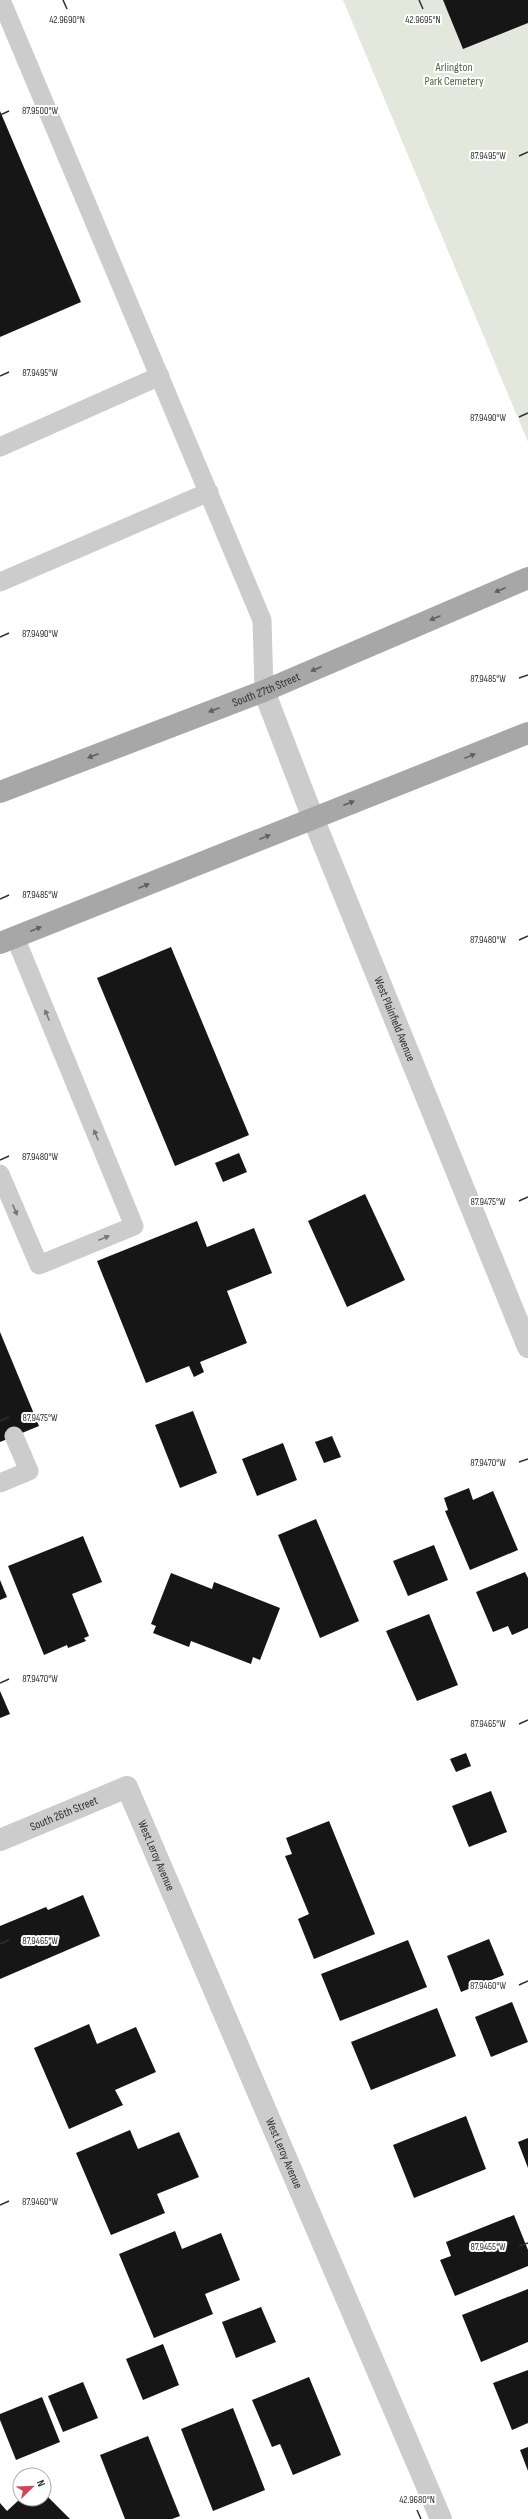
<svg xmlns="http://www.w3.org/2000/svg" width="528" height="2519" viewBox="0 0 528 2519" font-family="'Sofia Sans Condensed',sans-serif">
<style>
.green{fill:#e4e8dc}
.building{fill:#161616}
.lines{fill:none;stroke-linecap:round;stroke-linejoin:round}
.service{stroke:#ccc;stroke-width:19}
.minor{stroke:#ccc;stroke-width:22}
.primary{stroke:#a7a7a7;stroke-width:22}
.oneway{fill:#5f5f5f}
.oneway2{fill:#767676}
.ticks{fill:none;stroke:#2f2f2f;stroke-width:1.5}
.labels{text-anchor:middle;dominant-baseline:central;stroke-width:4;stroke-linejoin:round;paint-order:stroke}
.park-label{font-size:12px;fill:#576741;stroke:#fff}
.street-label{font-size:12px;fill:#2f2f2f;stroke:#fff}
.ticks-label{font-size:10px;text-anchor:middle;fill:#2f2f2f;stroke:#fff;stroke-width:4;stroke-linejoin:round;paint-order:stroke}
</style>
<rect width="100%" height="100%" fill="#fff"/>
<path class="green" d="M343,0H528V442Z"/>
<g class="building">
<path d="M443,0H528V23L463,49Z"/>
<path d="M0,111L81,302L0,337Z"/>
<path d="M171,947L249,1135L175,1166L97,978Z"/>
<path d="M239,1153L247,1172L223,1182L215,1163Z"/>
<path d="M365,1194L405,1280L347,1307L308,1221Z"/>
<path d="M197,1221L207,1247L254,1228L272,1273L227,1291L247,1343L200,1362L204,1372L194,1377L189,1366L146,1383L97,1261Z"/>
<path d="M0,1332L39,1426L0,1442Z"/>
<path d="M193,1411L217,1473L180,1488L155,1425Z"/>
<path d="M332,1436L341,1457L324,1463L315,1442Z"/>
<path d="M283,1443L297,1480L257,1496L242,1459Z"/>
<path d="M469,1488L473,1500L493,1491L518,1550L470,1570L445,1511L448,1510L444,1498Z"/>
<path d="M316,1519L359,1621L320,1638L278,1535Z"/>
<path d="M83,1536L102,1582L72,1594L89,1636L84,1638L86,1641L68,1648L67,1645L44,1655L8,1566Z"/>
<path d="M434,1545L448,1580L408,1596L393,1561Z"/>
<path d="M525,1572L528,1578V1628L512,1635L508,1626L493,1632L476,1592Z"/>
<path d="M171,1573L212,1589L214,1582L280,1608L260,1660L253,1657L251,1664L191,1641L189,1647L153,1633L156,1626L151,1624Z"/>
<path d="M0,1580L7,1597L0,1600Z"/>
<path d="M429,1614L458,1685L417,1701L386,1631Z"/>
<path d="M0,1691L10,1714L0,1718Z"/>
<path d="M466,1753L471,1766L456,1772L450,1759Z"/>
<path d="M491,1791L507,1832L469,1847L452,1806Z"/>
<path d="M329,1821L375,1934L314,1959L298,1919L309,1914L285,1856L292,1854L286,1838Z"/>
<path d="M83,1895L100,1936L0,1979V1926L46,1907L48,1910Z"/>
<path d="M489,1939L504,1975L461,1992L447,1956Z"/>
<path d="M408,1940L427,1987L340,2021L321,1974Z"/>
<path d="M512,2002L528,2042L491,2057L475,2017Z"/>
<path d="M437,2008L456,2056L371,2090L351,2042Z"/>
<path d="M89,2024L97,2044L136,2027L156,2072L115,2090L123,2105L69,2129L34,2048Z"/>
<path d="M466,2116L486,2169L414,2198L393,2145Z"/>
<path d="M130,2130L138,2149L179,2132L199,2177L157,2194L165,2213L111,2235L76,2153Z"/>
<path d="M528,2138V2168L518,2142Z"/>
<path d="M514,2215L528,2250V2266L455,2296L440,2260L451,2256L446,2242Z"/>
<path d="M175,2231L182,2249L221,2233L240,2280L205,2294L213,2314L154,2338L119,2254Z"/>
<path d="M528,2289V2342L481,2362L462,2315Z"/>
<path d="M261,2307L276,2342L236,2358L222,2322Z"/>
<path d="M163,2344L179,2385L143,2400L126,2359Z"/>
<path d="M528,2370V2423L512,2430L493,2383Z"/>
<path d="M309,2377L341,2455L293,2475L280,2444L272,2447L252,2400Z"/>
<path d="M83,2382L98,2418L63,2432L48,2396Z"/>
<path d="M42,2397L60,2442L16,2460L0,2420V2414Z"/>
<path d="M233,2408L265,2490L213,2511L181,2429Z"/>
<path d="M148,2436L180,2516L172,2519H125L100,2455Z"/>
<path d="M528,2447V2471L520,2450Z"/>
<path d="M44,2493L70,2519H0V2503L7,2511L20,2499H44Z"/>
</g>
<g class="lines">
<g class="service">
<path d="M1,0L262,620L264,691"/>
<path d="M0,447L160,376"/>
<path d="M0,582L209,492"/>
<path d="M0,1174L39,1265L134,1226L15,937"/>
<path d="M0,1483L29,1471L14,1436"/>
</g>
<g class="minor">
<path id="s1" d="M264,691L313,818L528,1347"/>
<path id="s2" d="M0,1840L127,1787L441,2519"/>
</g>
<g class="primary">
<path id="s3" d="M0,792L264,691L528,578"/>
<path d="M0,943L528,733"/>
</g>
</g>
<defs><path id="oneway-solid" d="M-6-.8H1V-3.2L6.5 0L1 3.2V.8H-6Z"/></defs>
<g class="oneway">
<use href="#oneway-solid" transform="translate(500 590) rotate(157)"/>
<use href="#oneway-solid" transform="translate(435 618) rotate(157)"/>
<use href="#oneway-solid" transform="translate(316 669) rotate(157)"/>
<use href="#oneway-solid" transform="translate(214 710) rotate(159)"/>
<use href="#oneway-solid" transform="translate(93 756) rotate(159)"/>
<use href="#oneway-solid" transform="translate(470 756) rotate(-22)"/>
<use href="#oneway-solid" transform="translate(349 803) rotate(-21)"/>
<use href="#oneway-solid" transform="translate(265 837) rotate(-22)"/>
<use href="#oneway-solid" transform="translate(144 886) rotate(-22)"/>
<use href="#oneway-solid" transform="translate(36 929) rotate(-22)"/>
</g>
<g class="oneway2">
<use href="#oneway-solid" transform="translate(47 1015) rotate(-112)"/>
<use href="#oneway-solid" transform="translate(96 1135) rotate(-112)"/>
<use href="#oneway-solid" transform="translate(15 1210) rotate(67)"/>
<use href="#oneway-solid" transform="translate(104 1238) rotate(-22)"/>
</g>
<path class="ticks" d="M63,0L67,9M419,0L423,9M0,115L9,111M519,156L528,152M0,376L9,372M519,417L528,413M0,637L9,633M519,678L528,675M0,899L9,895M519,940L528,936M0,1160L9,1156M519,1201L528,1197M0,1421L9,1417M519,1462L528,1459M0,1683L9,1679M519,1724L528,1720M0,1944L9,1940M519,1985L528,1981M0,2205L9,2201M519,2246L528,2243M417,2510L421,2519"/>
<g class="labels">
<g class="park-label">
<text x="454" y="67">Arlington<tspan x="454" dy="14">Park Cemetery</tspan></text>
</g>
<g class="street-label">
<text stroke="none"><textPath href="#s3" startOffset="285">South 27th Street</textPath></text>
<text stroke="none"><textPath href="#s1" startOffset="353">West Plainfield Avenue</textPath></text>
<text stroke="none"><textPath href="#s2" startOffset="69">South 26th Street</textPath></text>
<text stroke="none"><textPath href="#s2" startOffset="212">West Leroy Avenue</textPath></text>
<text stroke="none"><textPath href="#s2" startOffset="536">West Leroy Avenue</textPath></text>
</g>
</g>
<g class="ticks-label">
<text x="67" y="23">42.9690°N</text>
<text x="423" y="23">42.9695°N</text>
<text x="40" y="114">87.9500°W</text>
<text x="488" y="159">87.9495°W</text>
<text x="40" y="376">87.9495°W</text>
<text x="488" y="421">87.9490°W</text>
<text x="40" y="637">87.9490°W</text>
<text x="488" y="682">87.9485°W</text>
<text x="40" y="898">87.9485°W</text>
<text x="488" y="943">87.9480°W</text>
<text x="40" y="1160">87.9480°W</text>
<text x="488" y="1205">87.9475°W</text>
<text x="40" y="1421">87.9475°W</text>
<text x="488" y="1466">87.9470°W</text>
<text x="40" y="1682">87.9470°W</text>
<text x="488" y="1727">87.9465°W</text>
<text x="40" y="1944">87.9465°W</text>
<text x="488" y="1989">87.9460°W</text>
<text x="40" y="2205">87.9460°W</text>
<text x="488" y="2250">87.9455°W</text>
<text x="417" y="2503">42.9680°N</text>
</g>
<g transform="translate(32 2487) rotate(67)"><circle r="19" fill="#ffffff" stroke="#acacac"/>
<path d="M0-3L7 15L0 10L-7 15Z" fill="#d3455f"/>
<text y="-6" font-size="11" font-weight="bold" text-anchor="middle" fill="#2f2f2f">N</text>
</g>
</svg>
